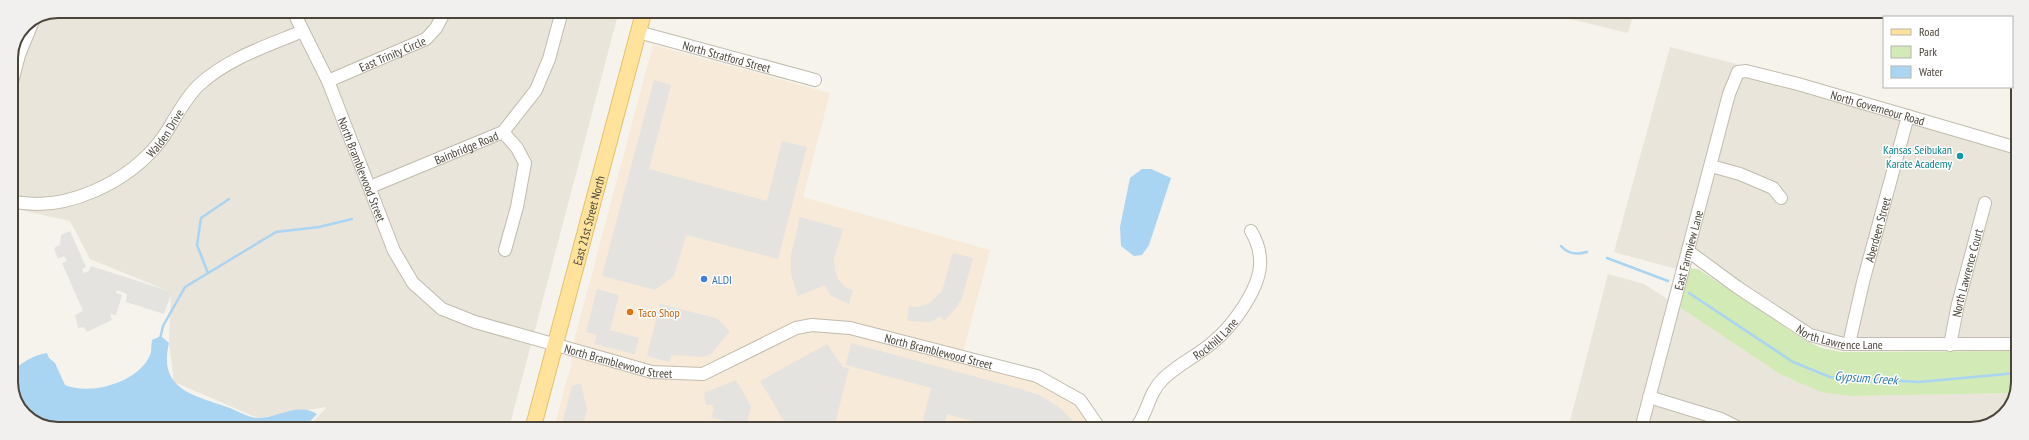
<svg xmlns="http://www.w3.org/2000/svg" width="2029" height="440" viewBox="0 0 2029 440" font-family="'PT Sans Narrow',sans-serif">
<style>
.residential{fill:#eae5da}
.commercial{fill:#f7ead8}
.green{fill:#d2eab5}
.parking{fill:#e5e3e0}
.water{fill:#a9d4f2}
.lines{fill:none;stroke-linecap:round;stroke-linejoin:round}
.stream{stroke:#a9d4f2;stroke-width:2.5}
.minor-casing{stroke:#c2bbae;stroke-width:14}
.major-casing{stroke:#e6c16a;stroke-width:17}
.minor{stroke:#fff;stroke-width:12}
.major{stroke:#ffe39c;stroke-width:15}
.culture-dot{fill:#0f9aa8;stroke:#fff;stroke-width:1.5}
.shop-dot{fill:#3f7fe0;stroke:#fff;stroke-width:1.5}
.food-dot{fill:#e8710a;stroke:#fff;stroke-width:1.5}
.labels{text-anchor:middle;dominant-baseline:central;stroke-width:3;stroke-linejoin:round;paint-order:stroke}
.street-label{font-size:12px;fill:#4b4439;stroke:#fff}
.culture-label{font-size:12px;fill:#0d838f;stroke:#fff;text-anchor:end}
.shop-label{font-size:12px;fill:#366cbe;stroke:#fff;text-anchor:start}
.food-label{font-size:12px;fill:#c56008;stroke:#fff;text-anchor:start}
.water-label{font-size:13px;font-style:italic;fill:#2e7ab2;stroke:#fff}
.rim{fill:none;stroke:#4b4439;stroke-width:2}
</style>
<rect width="100%" height="100%" fill="#f6f3ec"/>
<g class="residential">
<path d="M58,11H619L509,428H307L327,407L258,418L174,382L169,343L171,292L90,259L70,221L11,208V58L25,25Z"/>
<path d="M1542,12H1634L1628,33Z"/>
<path d="M1670,47L1736,64L1749,77L2017,152V341L1842,339L1814,332L1696,253L1681,250L1676,269L1614,252Z"/>
<path d="M1608,274L1644,284L1689,313L1852,396L2016,393L2002,417L1971,429H1568Z"/>
</g>
<path class="commercial" d="M653,45L830,93L803,197L990,250L962,357L1037,376L1080,400L1098,429L554,428L571,365L575,337Z"/>
<path class="green" d="M1689,268L1698,269L1806,341L1822,348L1841,352L2017,351V391L2016,393L1852,396L1821,392L1780,374L1678,306Z"/>
<g class="parking">
<path d="M654,80L671,85L649,169L767,201L782,141L807,147L778,259L686,235L674,276L655,290L602,276Z"/>
<path d="M800,217L843,229L834,259L835,270L838,279L845,287L853,290L849,304L830,295L825,285L798,296L791,274V255Z"/>
<path d="M70,231L86,267L82,269L84,273L89,271L91,266L172,292L164,314L126,302L127,294L117,290L116,293L122,295L116,315L110,314L112,320L87,332L84,327L78,328L75,315L83,311L62,263L67,261L64,256L58,259L54,248L60,245L61,235Z"/>
<path d="M953,253L973,258L962,298L956,308L944,321L940,316L931,322L907,321L909,306L919,307L930,303L942,291Z"/>
<path d="M597,289L619,295L610,330L639,338L635,354L594,344L597,335L586,332Z"/>
<path d="M660,304L716,318L730,331L711,354L703,357L672,355L669,362L647,356Z"/>
<path d="M851,343L1024,390L1041,396L1059,407L1081,429H1000L947,414L943,429H921L931,388L846,365Z"/>
<path d="M827,344L843,367L849,368L834,428H788L760,381Z"/>
<path d="M736,380L751,406L746,427L711,417L714,410L712,405H706L704,393Z"/>
<path d="M581,383L587,410L582,428H561L572,386Z"/>
</g>
<g class="water">
<path d="M1142,169H1151L1171,178L1149,245L1142,255L1134,256L1121,246L1120,227L1130,178Z"/>
<path d="M161,336L169,343C158,389 192,395 227,407C236,410 249,418 258,418C278,418 298,402 317,414L304,428H49L25,415L11,388V372C23,362 31,356 47,353L49,358L55,363L65,385C91,396 139,382 150,355C152,351 151,345 152,340Z"/>
</g>
<g class="lines">
<g class="stream">
<path d="M1561,246C1568,254 1577,255 1587,252"/>
<path d="M1607,258L1668,281"/>
<path d="M208,273L197,245L201,218L229,199"/>
<path d="M1689,293L1793,362L1830,377L1919,382L2017,373"/>
<path d="M160,339L163,326L185,287L276,232L319,227L352,219"/>
</g>
<defs>
<g id="minor">
<path id="s1" d="M293,11L328,81L394,251L413,283L442,309L475,322L652,372L703,374L796,328L812,325L850,328L1037,376L1080,400L1100,429"/>
<path id="s2" d="M638,32L815,80"/>
<path id="s3" d="M328,81L426,39L436,28L445,11"/>
<path d="M11,86L19,55L33,21"/>
<path d="M503,132L517,148L525,163L517,207L505,250"/>
<path d="M1711,166L1740,174L1773,188L1781,198"/>
<path id="s4" d="M370,187L503,132L536,90L549,59L562,11"/>
<path id="s5" d="M11,201C64,214 129,182 161,140C174,122 183,100 199,85C228,58 267,46 303,31"/>
<path id="s6" d="M1688,251L1737,287L1810,335L1844,344H2017"/>
<path id="s7" d="M1849,344L1863,282L1908,116"/>
<path id="s8" d="M1950,345L1958,304L1985,203"/>
<path d="M1649,397L1721,419L1741,429"/>
<path id="s9" d="M1135,429C1148,414 1148,393 1163,379C1178,364 1197,356 1212,343C1232,327 1258,291 1260,266C1261,253 1257,241 1251,231"/>
<path id="s10" d="M1641,429L1729,94L1738,72L1746,71L1798,84L2017,148"/>
</g>
<g id="major">
<path id="s11" d="M533,428L644,11"/>
</g>
</defs>
<use href="#minor" class="minor-casing"/>
<use href="#major" class="major-casing"/>
<use href="#minor" class="minor"/>
<use href="#major" class="major"/>
</g>
<circle class="culture-dot" cx="1960" cy="156" r="4"/>
<circle class="shop-dot" cx="704" cy="279" r="4"/>
<circle class="food-dot" cx="630" cy="312" r="4"/>
<g class="labels">
<g class="street-label">
<text stroke="none"><textPath href="#s3" startOffset="70">East Trinity Circle</textPath></text>
<text stroke="none"><textPath href="#s2" startOffset="92">North Stratford Street</textPath></text>
<text stroke="none"><textPath href="#s10" startOffset="515">North Governeour Road</textPath></text>
<text stroke="none"><textPath href="#s5" startOffset="178">Walden Drive</textPath></text>
<text stroke="none"><textPath href="#s4" startOffset="104">Bainbridge Road</textPath></text>
<text stroke="none"><textPath href="#s1" startOffset="173">North Bramblewood Street</textPath></text>
<text stroke="none"><textPath href="#s11" startOffset="215">East 21st Street North</textPath></text>
<text stroke="none"><textPath href="#s7" startOffset="118">Aberdeen Street</textPath></text>
<text stroke="none"><textPath href="#s10" startOffset="185">East Farmview Lane</textPath></text>
<text stroke="none"><textPath href="#s8" startOffset="74">North Lawrence Court</textPath></text>
<text stroke="none"><textPath href="#s6" startOffset="178">North Lawrence Lane</textPath></text>
<text stroke="none"><textPath href="#s9" startOffset="124">Rockhill Lane</textPath></text>
<text stroke="none"><textPath href="#s1" startOffset="857">North Bramblewood Street</textPath></text>
<text stroke="none"><textPath href="#s1" startOffset="521">North Bramblewood Street</textPath></text>
</g>
<g class="culture-label">
<text x="1952" y="149">Kansas Seibukan<tspan x="1952" dy="14">Karate Academy</tspan></text>
</g>
<g class="shop-label">
<text x="712" y="279">ALDI</text>
</g>
<g class="food-label">
<text x="638" y="312">Taco Shop</text>
</g>
<g class="water-label">
<text transform="translate(1866 378) rotate(4)">Gypsum Creek</text>
</g>
</g>
<path d="M0 0H2029V440H0ZM58 18H1971A40 40 0 0 1 2011 58V382A40 40 0 0 1 1971 422H58A40 40 0 0 1 18 382V58A40 40 0 0 1 58 18Z" fill="#f1f0ef" fill-rule="evenodd"/>
<path class="rim" d="M58 18H1971A40 40 0 0 1 2011 58V382A40 40 0 0 1 1971 422H58A40 40 0 0 1 18 382V58A40 40 0 0 1 58 18Z"/>
<rect x="1883" y="16" width="130" height="72" fill="#ffffff" stroke="#b7b4b0"/>
<rect x="1891" y="29" width="20" height="6" fill="#ffe39c" stroke="#b7b4b0"/>
<text x="1919" y="36" font-size="12" fill="#4b4439">Road</text>
<rect x="1891" y="46" width="20" height="12" fill="#d2eab5" stroke="#b7b4b0"/>
<text x="1919" y="56" font-size="12" fill="#4b4439">Park</text>
<rect x="1891" y="66" width="20" height="12" fill="#a9d4f2" stroke="#b7b4b0"/>
<text x="1919" y="76" font-size="12" fill="#4b4439">Water</text>
</svg>
